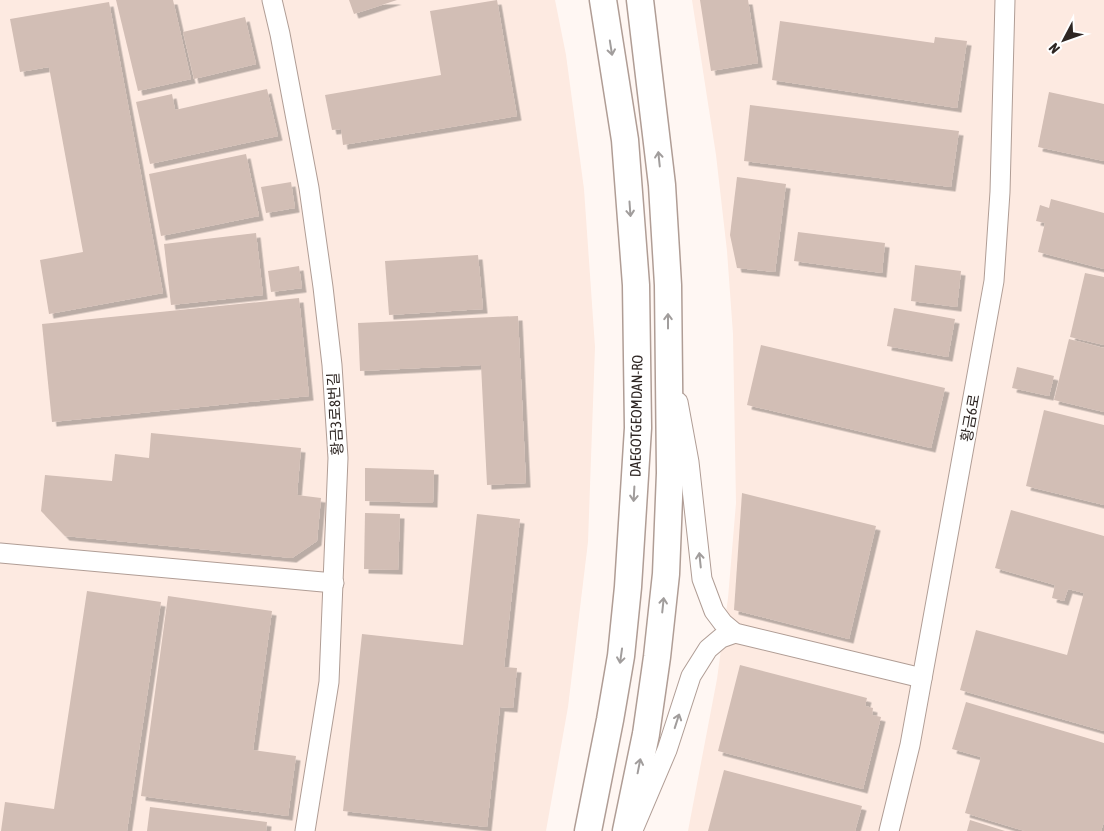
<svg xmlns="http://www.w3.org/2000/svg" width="1104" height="831" viewBox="0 0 1104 831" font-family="'Asap Condensed','Noto Sans KR',sans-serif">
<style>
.industrial{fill:#fdeae1}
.building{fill:#d2beb5;filter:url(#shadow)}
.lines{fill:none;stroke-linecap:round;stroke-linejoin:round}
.minor-casing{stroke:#b09d95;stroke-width:21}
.secondary-casing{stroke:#b09d95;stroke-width:29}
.minor{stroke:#fff;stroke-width:19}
.secondary{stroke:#fff;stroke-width:26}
.oneway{stroke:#a19d9c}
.labels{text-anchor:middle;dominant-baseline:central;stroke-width:4;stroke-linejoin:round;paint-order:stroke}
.street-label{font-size:15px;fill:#2e2623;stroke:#fff}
</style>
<defs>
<filter id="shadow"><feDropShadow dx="4.5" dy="4.5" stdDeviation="0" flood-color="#0004"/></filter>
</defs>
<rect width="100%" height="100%" fill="#fff7f3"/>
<g class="industrial">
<path d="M0,0H555L566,55L584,189L595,347L588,542L568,707L546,831H0Z"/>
<path d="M692,0H1104V831H688L717,679L728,598L736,503L733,334L727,251L716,155Z"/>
</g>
<g class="building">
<path d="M116,0H173L191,79L138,91Z"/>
<path d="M349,0H397L354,14Z"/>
<path d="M497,0L517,116L343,145L341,129L332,130L325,95L441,75L430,11Z"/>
<path d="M700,0H748L758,63L711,71Z"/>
<path d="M109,2L163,293L49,314L40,260L83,252L49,67L20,72L10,19Z"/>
<path d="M245,17L256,64L194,79L183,32Z"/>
<path d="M780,21L934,43L935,37L967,41L957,108L772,80Z"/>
<path d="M267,89L278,136L150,164L136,102L172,94L175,110Z"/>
<path d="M1049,92L1104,104V161L1038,147Z"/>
<path d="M750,105L959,131L951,187L744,161Z"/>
<path d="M246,154L259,216L161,236L149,174Z"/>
<path d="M737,177L786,184L775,272L737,268L730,235Z"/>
<path d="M291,182L295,208L266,213L261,187Z"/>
<path d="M1051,199L1104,213V269L1038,252L1045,223L1036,221L1040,205L1049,208Z"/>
<path d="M798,232L885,243L882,273L794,261Z"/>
<path d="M256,233L263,295L171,305L164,244Z"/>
<path d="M478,255L483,309L389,315L385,261Z"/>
<path d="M915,265L961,271L957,307L911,301Z"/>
<path d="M299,266L302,288L271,292L268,271Z"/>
<path d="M1085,273L1104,277V345L1070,337Z"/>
<path d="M299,298L309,396L52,422L42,324Z"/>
<path d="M894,308L955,319L948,357L887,346Z"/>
<path d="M518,316L526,483L487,485L481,365L360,371L358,323Z"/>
<path d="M1069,339L1104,348V412L1054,400Z"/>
<path d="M761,345L945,388L931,448L747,405Z"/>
<path d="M1017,367L1054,376L1049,396L1012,388Z"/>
<path d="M1044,410L1104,425V505L1026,486Z"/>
<path d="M151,433L301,448L297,495L321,498L317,541L292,558L65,536L41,511L45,475L112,481L115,454L149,458Z"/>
<path d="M365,468L434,470L433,503L365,501Z"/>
<path d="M742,493L876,526L849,639L734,610Z"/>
<path d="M1011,510L1104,536V731L960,690L976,630L1067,655L1084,593L1068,589L1064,601L1052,598L1055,585L995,568Z"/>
<path d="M365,513L400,514L398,570L364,569Z"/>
<path d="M477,514L520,519L504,667L517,668L513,708L500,707L487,827L343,811L362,634L463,645Z"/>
<path d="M87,591L161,602L127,831H1L5,802L54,809Z"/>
<path d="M168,596L272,611L253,750L296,756L288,816L141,796Z"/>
<path d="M740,665L867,698L865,706L873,708L872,715L881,717L863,789L718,751Z"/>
<path d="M966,702L1104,743V822L1101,831H1025L965,813L981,757L952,749Z"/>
<path d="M724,770L862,806L855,831H708Z"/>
<path d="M150,807L267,822L266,831H147Z"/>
<path d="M970,820L1005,831H967Z"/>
</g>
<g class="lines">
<defs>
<g id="minor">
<path d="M272,0L280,34L309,188L323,287L332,365L338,458L329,682L305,831"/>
<path d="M678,402L689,462L702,579L714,611L723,623L735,633L922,678"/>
<path d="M0,553L334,583"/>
<path d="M633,830L667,750L691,676L708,649L721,638L735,633"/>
<path d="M889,831L910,745L994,281L1000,192L1005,0"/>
</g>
<g id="secondary">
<path d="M588,831L610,720L621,656L628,587L638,428L636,285L625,140L603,0"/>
<path d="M626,831L646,734L657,657L666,574L670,473L668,285L662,185L640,0"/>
</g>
</defs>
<use href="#minor" class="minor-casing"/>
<use href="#secondary" class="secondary-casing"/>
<use href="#minor" class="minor"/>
<use href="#secondary" class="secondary"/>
</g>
<defs><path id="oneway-shaft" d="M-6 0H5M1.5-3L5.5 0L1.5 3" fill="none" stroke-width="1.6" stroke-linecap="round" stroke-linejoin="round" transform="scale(1.25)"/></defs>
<g class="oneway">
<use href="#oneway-shaft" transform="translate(611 48) rotate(81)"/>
<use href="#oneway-shaft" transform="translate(659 159) rotate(-96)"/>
<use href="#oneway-shaft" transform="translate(630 209) rotate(86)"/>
<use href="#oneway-shaft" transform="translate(668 321) rotate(-90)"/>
<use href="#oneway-shaft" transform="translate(634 494) rotate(93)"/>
<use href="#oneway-shaft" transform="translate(700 560) rotate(-96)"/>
<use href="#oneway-shaft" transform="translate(663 605) rotate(-84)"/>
<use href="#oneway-shaft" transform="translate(621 656) rotate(98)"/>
<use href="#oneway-shaft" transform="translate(677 721) rotate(-72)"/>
<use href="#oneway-shaft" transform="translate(639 766) rotate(-79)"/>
</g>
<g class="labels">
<g class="street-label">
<text transform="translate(335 414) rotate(-93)">황금3로8번길</text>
<text transform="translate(636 416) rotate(-89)">DAEGOTGEOMDAN-RO</text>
<text transform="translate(970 418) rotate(-80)">황금6로</text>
</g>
</g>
<g transform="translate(1064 40) rotate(229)" stroke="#ffffff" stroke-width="4" paint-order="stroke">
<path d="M0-4L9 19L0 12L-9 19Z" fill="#2e2623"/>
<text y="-8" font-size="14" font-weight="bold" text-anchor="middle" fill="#2e2623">N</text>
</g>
</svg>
